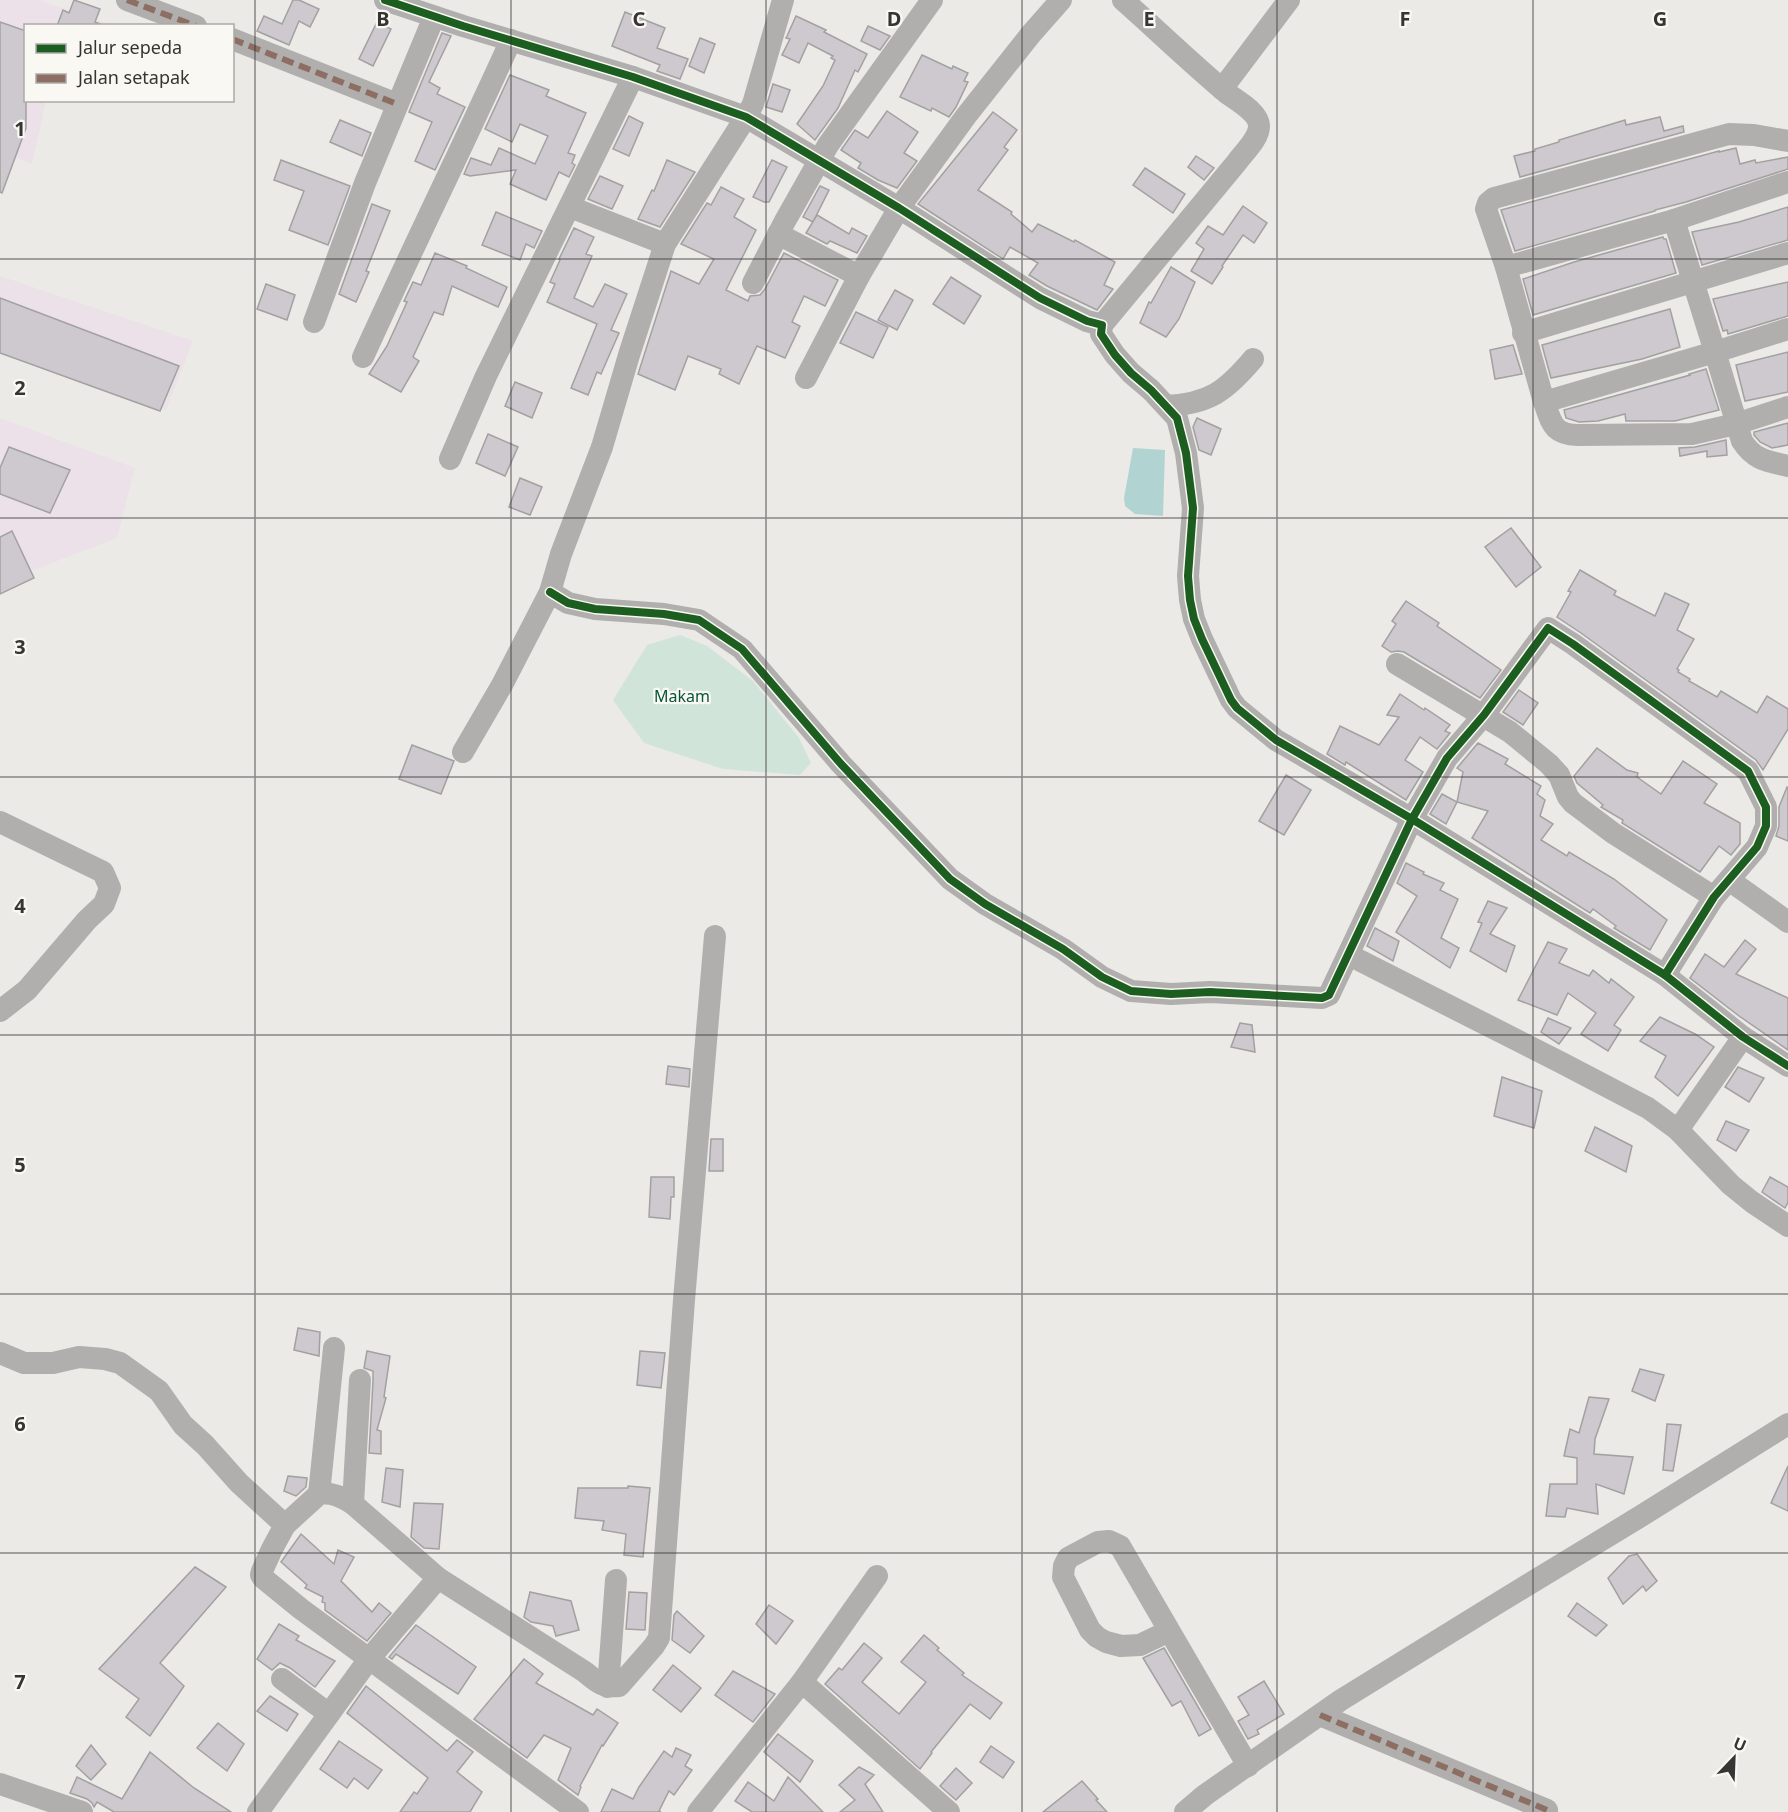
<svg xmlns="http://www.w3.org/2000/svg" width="1788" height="1812" viewBox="0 0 1788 1812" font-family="'Noto Sans',sans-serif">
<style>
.industrial{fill:#ece1e9}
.green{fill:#d1e4d9}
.water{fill:#b1d4d3}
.building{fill:#cdc9ce;stroke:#a2a1a1;stroke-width:1.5}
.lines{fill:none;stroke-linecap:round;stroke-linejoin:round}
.minor{stroke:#b0afae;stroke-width:22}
.quiet{stroke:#8d6e63;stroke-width:6;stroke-dasharray:12 6;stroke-linecap:butt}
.cycleway-casing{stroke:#faf8f2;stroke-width:11}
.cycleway{stroke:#1b5e20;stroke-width:8}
.grid{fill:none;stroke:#363533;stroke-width:1.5;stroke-opacity:0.55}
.labels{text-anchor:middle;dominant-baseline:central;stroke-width:4.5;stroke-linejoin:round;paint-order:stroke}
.park-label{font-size:16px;fill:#08553c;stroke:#faf8f2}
.grid-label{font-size:20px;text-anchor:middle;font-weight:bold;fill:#363533;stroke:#faf8f2;stroke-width:4.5;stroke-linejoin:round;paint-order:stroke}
</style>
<rect width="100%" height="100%" fill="#ebeae7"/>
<g class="industrial">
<path d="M0,0H38L112,25L26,26V100L46,101L32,164L0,151Z"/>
<path d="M0,276L193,341L166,410L0,346Z"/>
<path d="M0,418L135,468L117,538L0,583Z"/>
</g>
<path class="green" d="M680,635L707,646L753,681L799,738L811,763L800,775L723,769L644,743L613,700L647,645Z"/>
<path class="water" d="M1133,448L1165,450L1163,516L1135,514L1125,506L1124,498Z"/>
<g class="building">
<path d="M74,0L100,9L95,22L100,24L99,26H57L63,10L69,13Z"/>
<path d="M293,0H299L319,9L310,27L299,21L289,45L257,31L264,16L282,24Z"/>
<path d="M625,12L665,28L657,48L688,59L680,79L657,71L660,65L612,46Z"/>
<path d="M796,16L826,30L824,32L867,54L858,72L855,70L838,108L815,140L797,124L823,86L835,60L831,58L833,56L808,43L799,63L782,55L790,39L786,38L787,36Z"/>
<path d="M0,22L26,31V128L2,193L0,192Z"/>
<path d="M377,22L391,29L373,66L359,59Z"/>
<path d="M868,26L890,36L880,50L861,41Z"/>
<path d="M442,33L451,36L429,82L440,88L437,94L465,107L435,170L415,161L432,122L409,112Z"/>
<path d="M700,38L715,44L704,73L689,66Z"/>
<path d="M922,55L952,69L953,66L968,73L964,81L968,82L956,107L949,117L932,108L931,111L900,97Z"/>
<path d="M510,75L549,90L546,96L586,113L568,153L575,155L572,163L575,165L569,177L559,172L546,200L510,184L516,170L470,176L464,174L471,158L491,165L499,148L535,164L548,136L520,124L512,142L485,129Z"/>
<path d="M773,84L790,90L782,112L766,107Z"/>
<path d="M887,111L918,132L904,153L917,161L897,188L878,180L858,168L861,163L841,150L855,130L868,138Z"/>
<path d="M993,112L1017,130L1004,147L1008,150L978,190L1012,212L1011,214L1032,232L1038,224L1074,242L1075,240L1115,262L1104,285L1113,289L1097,310L1047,286L1029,275L1038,263L1010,247L1003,259L918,204Z"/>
<path d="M629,116L643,123L629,156L613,149Z"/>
<path d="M1660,117L1664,131L1683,126L1684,132L1520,177L1514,156L1535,151V149L1559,142V140L1625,120L1626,125Z"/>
<path d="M340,120L371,133L362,156L330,142Z"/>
<path d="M1736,148L1740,164L1755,160L1756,163L1788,157V169L1686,202L1655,210V211L1515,251L1501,210L1719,151V152Z"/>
<path d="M1196,156L1214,168L1204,180L1188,167Z"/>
<path d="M281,160L350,186L328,245L289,230L304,191L274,180Z"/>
<path d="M667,160L695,172L660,227L638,219L652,190L654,191Z"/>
<path d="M772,160L787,167L769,202H764L753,197Z"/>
<path d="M1145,168L1185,194L1173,213L1133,185Z"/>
<path d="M600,176L623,186L612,209L588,199Z"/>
<path d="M820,186L829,190L813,222L803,217Z"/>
<path d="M721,187L744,199L734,217L756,230L726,290L748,301L750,296L760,295L765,289L784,253L838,280L825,306L804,296L792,322L800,326L785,358L757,346L739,384L719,374L721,369L688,356L675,390L638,374L671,271L699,284L714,259L681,244L707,203L711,205Z"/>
<path d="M372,204L390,211L366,271L369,272L356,302L339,294Z"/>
<path d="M1243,206L1267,223L1254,243L1243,235L1222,266L1223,267L1212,284L1191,271L1204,249L1196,243L1208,226L1223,235Z"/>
<path d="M1788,207V240L1702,265L1692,232L1739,222Z"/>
<path d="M496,212L542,231L534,248L526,244L520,260L482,245Z"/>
<path d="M817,215L849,234L852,228L867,236L857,253L830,241L827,244L806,233Z"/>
<path d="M574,228L594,237L586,254L592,256L574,298L593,307L605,284L627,294L611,330L619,333L601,374L597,372L588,395L571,388L597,324L547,302L555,284L550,282L560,260L559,259Z"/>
<path d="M1663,237L1664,239H1666L1676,273L1533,315L1523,279L1574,262Z"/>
<path d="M435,253L467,266L466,268L507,287L498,307L452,286L443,315L434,312L413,357L419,361L401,392L369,374L387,346L407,302L404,301L413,282L421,285Z"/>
<path d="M1171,267L1195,282L1179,319L1166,337L1140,323L1149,302L1151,303Z"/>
<path d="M951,277L981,296L964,324L933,304Z"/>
<path d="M1788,282V316L1728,334L1727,330L1723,331L1713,299Z"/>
<path d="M266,284L295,295L287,320L257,309Z"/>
<path d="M895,290L913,300L897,330L878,320Z"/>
<path d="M0,298L179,366L160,411L0,353Z"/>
<path d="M1670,309L1680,347L1642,359L1551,378L1542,345Z"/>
<path d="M856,312L888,327L873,358L840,343Z"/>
<path d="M1513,345L1522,374L1495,379L1490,350Z"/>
<path d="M1788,352V392L1745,401L1736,365Z"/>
<path d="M1706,369L1719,410L1675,421H1626L1625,414L1598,421L1579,422L1566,418L1564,410L1690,375L1689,374Z"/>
<path d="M515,382L542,393L532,418L505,406Z"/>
<path d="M1197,418L1221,429L1211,455L1199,450L1193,427Z"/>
<path d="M1788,423V445L1772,448L1760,442L1754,435V432Z"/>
<path d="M488,434L518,447L505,476L476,463Z"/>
<path d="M1726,440L1727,455L1707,457V451L1680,456L1679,448L1695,447Z"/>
<path d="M9,447L70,470L50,513L0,494V468Z"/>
<path d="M520,478L542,487L530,515L509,507Z"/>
<path d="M1511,528L1541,567L1516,587L1485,547Z"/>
<path d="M12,531L34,578L0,594V537Z"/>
<path d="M1580,570L1616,591L1614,595L1655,616L1665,593L1689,604L1677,630L1694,639L1677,669L1679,670L1678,672L1690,679L1689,681L1717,697L1721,691L1757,713L1767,696L1788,709V729L1763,770L1756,760L1581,633L1557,617L1571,592L1568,591Z"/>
<path d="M1406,601L1439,623L1437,626L1501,670L1480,698L1404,652L1398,651L1391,652L1382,646L1396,624L1392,621Z"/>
<path d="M1519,690L1538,703L1523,725L1503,712Z"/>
<path d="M1400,694L1424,710L1425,708L1450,725L1445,731L1450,733L1437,749L1420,737L1405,760L1423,772L1406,800L1346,762L1345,765L1327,754L1340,726L1379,745L1399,717L1387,715Z"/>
<path d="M1478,743L1508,759L1505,764L1541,786L1537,794L1545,800L1540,816L1553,824L1541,840L1567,856L1569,852L1614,879L1667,920L1650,950L1614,928L1616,926L1593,909L1590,913L1472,838L1488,811L1457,802L1463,772L1457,768Z"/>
<path d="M412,745L454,761L441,794L399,779Z"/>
<path d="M1597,748L1627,770L1638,773L1637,777L1661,794L1683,761L1717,784L1704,803L1740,823V844L1731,855L1719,846L1700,872L1622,823L1623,820L1601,807L1603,805L1577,783L1574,776Z"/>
<path d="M1286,775L1311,790L1284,835L1259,821Z"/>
<path d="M1787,787L1788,788V841L1776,836L1779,826V807Z"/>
<path d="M1442,794L1457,802L1446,824L1430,814Z"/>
<path d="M1406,863L1424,872L1423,874L1444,883L1440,890L1458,899L1441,938L1459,948L1450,968L1396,932L1417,896L1397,883Z"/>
<path d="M1488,901L1507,908L1490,934L1515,946L1506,972L1470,951L1482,923L1478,922Z"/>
<path d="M1375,928L1399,941L1393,961L1367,946Z"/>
<path d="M1745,940L1756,949L1736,974L1788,998V1050L1739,1016L1690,978L1705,954L1724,967Z"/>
<path d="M1548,942L1567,949L1559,963L1589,976L1593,970L1609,983L1611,979L1634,997L1614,1025L1621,1030L1608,1051L1581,1034L1596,1013L1568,993L1557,1015L1518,1000Z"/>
<path d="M1660,1017L1695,1034L1714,1047L1678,1096L1655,1077L1666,1056L1640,1041Z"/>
<path d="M1548,1018L1571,1028L1559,1044L1541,1032Z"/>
<path d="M1240,1023L1252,1025L1255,1052L1231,1047Z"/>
<path d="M668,1066L690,1069L689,1087L666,1084Z"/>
<path d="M1738,1067L1764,1078L1749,1102L1725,1087Z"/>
<path d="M1502,1077L1542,1091L1534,1128L1494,1116Z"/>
<path d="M1726,1121L1749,1130L1736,1151L1717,1140Z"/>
<path d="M1595,1127L1632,1146L1626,1172L1585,1151Z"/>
<path d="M711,1139H723V1171H709Z"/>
<path d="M651,1177H674V1197H671L670,1219L649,1217Z"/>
<path d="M1770,1177L1788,1187V1202L1785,1208L1762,1192Z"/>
<path d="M298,1328L320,1332L319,1356L294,1350Z"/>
<path d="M367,1351L390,1356L384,1397L386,1398L377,1430L381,1431V1454L369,1453L373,1381V1371L364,1368Z"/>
<path d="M640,1351L665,1353L661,1388L637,1385Z"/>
<path d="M1640,1369L1664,1375L1655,1401L1632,1391Z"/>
<path d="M1589,1397L1609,1399L1595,1439L1594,1454L1633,1457L1624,1494L1596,1484L1598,1514L1567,1508L1565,1517L1546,1516L1550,1484H1577V1458L1564,1456L1570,1429L1579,1433Z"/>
<path d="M1667,1424L1681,1425L1673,1471L1663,1470Z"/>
<path d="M1788,1466V1511L1771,1503Z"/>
<path d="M386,1468L403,1470L400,1507L382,1502Z"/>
<path d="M288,1476L307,1478L306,1487L296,1496L284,1491Z"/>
<path d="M628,1486L650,1488L643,1557L624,1555L626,1534L602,1530L604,1521L575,1518L578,1488H628Z"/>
<path d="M414,1503L443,1504L439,1549L424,1548L411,1537Z"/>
<path d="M301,1534L334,1564L338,1550L354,1557L341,1581L372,1612L379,1603L391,1613L367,1641L325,1610V1603L322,1602L323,1597L305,1588L307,1585L281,1562Z"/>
<path d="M1637,1554L1657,1581L1646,1591L1643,1586L1623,1604L1608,1578L1629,1556Z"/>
<path d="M195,1567L226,1587L160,1663L184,1686L150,1736L126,1717L139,1699L99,1669Z"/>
<path d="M530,1592L571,1601L579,1630L556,1636L553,1626L531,1622L524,1617Z"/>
<path d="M629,1592L647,1593L645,1630L626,1629Z"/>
<path d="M1577,1603L1607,1625L1596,1636L1568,1616Z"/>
<path d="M769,1605L793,1621L776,1644L756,1624Z"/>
<path d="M677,1611L704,1636L690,1653L672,1640L674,1615Z"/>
<path d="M279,1624L299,1636L296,1640L335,1661L315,1687L290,1668L280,1663L272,1670L257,1659Z"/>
<path d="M416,1625L476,1667L458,1694L396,1654L392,1659L389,1657Z"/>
<path d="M924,1635L939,1648L937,1650L964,1673L962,1675L1002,1703L990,1719L970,1704L931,1752L932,1753L920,1769L825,1684L839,1668L842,1670L864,1643L882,1658L862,1682L899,1714L926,1682L901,1662Z"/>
<path d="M1164,1648L1211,1729L1199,1736L1181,1701L1172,1706L1143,1658Z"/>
<path d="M524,1659L543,1674L536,1683L593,1715L597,1709L618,1723L603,1746L602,1745L580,1786L581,1787L578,1795L558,1780L571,1748L544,1735L527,1758L474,1719Z"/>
<path d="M673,1665L701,1688L681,1712L653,1690Z"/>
<path d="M733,1671L775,1694L753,1722L715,1695Z"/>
<path d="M1264,1681L1284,1714L1257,1730L1259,1734L1248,1739L1238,1721L1249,1715L1238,1697Z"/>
<path d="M366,1686L447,1751L457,1740L473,1752L457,1772L482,1792L470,1812H400L414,1792L417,1794L428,1778L347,1713Z"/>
<path d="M270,1696L298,1714L287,1731L257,1711Z"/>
<path d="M218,1723L244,1744L227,1771L197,1748Z"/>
<path d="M778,1734L813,1761L800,1782L764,1752Z"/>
<path d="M339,1741L382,1770L368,1789L354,1778L347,1788L320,1769Z"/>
<path d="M91,1745L106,1764L91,1780L76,1766Z"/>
<path d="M991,1746L1014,1762L1003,1778L980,1762Z"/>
<path d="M676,1748L691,1755L685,1766L692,1770L674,1795L669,1791L659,1811L661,1812H601L612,1789L633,1799L639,1787L664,1751L672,1757Z"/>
<path d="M150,1752L194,1788L231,1812H114L97,1802L94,1807L92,1803L87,1799L70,1793L77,1777L122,1799Z"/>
<path d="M859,1767L874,1775L865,1784L883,1812H840L855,1800L839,1785Z"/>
<path d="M956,1768L972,1783L956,1800L940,1786Z"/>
<path d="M788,1777L823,1812H752L735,1801L748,1782L774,1801Z"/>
<path d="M1082,1781L1098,1799L1096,1800L1107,1812H1043Z"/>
</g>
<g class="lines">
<g class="minor">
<path d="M127,0L196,26"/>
<path d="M385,0L463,26L633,77L746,117L899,208L1040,298L1087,321L1102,325L1101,334L1115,355L1131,373L1151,390L1177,418L1186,453L1193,508L1188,576L1190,600L1194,619L1202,639L1231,700L1237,708L1276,740L1412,819L1665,975L1743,1037L1788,1066"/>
<path d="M232,39L397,104"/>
<path d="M1222,89L1289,0"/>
<path d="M1788,141L1754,135L1729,134L1494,198L1488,203L1486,209L1506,267L1544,402L1715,352L1742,441C1754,460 1767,461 1788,466"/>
<path d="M570,207L665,244"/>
<path d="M1674,220L1715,352L1788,329"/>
<path d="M778,234L859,276"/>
<path d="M1506,267L1674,220L1788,182"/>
<path d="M753,283L785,221L828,145L932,0"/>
<path d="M314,322L365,183L434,17"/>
<path d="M1102,325L1237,162C1244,152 1259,139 1259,126C1259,113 1238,101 1228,94C1192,64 1158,31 1123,0"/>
<path d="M1523,333L1788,253"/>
<path d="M363,357C411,251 463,146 511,40"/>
<path d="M806,378L859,276L899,208L966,116L1031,34L1061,0"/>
<path d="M1544,402C1552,423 1552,434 1578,435L1692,434L1736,424L1788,407"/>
<path d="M1166,406C1209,404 1226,391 1253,359"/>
<path d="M450,459L486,376L633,77"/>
<path d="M550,592L568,603L595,609L664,614L699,620L742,649L841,764L950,879L985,904L1063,949L1102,977L1131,991L1171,994L1210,992L1322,998L1329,995L1412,819L1447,758L1484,715L1548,628L1573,644L1748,771L1766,807V826L1757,847L1714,897L1665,975"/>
<path d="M1397,664L1510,732L1549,764L1559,775L1568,797L1573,803L1613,833L1714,897"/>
<path d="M463,752L502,685L550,592L561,554L602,447L629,355L665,244L746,117L753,104L783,0"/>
<path d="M0,822L103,872L110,888L104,904L87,920L27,990L0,1011"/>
<path d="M1729,880L1788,922"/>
<path d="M1349,955L1560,1062L1648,1108L1678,1130L1731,1185L1752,1202L1788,1226"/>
<path d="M1678,1130L1743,1037"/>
<path d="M0,1353L24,1363H53L79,1357L105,1359L120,1363L159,1391L183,1425L205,1445L239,1483L285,1525L272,1549L262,1571L261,1575L263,1578L301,1609L578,1812"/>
<path d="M319,1494L334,1348"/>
<path d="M353,1504L360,1380"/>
<path d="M438,1578L585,1672C597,1682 603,1688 619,1686L654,1646L659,1638L684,1300L715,936"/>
<path d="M1169,1631L1140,1645L1121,1646L1106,1642L1097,1637L1090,1630L1063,1577L1064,1566L1068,1558L1098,1542L1109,1541L1120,1546L1248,1766"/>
<path d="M282,1679L329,1714"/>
<path d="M802,1682L949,1812"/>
<path d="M608,1687L616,1580"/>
<path d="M1320,1715L1547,1810"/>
<path d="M0,1784L82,1812"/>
<path d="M258,1812L369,1659L438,1578L353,1504C342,1497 332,1492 319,1494L285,1525"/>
<path d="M698,1812L802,1682L877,1576"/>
<path d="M1185,1812L1205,1795L1341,1700L1498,1603L1641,1516L1788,1424"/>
</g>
<g class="quiet">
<path d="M127,0L196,26"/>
<path d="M232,39L397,104"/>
<path d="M1320,1715L1547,1810"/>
</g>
<defs>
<g id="cycleway">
<path d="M385,0L463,26L633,77L746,117L899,208L1040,298L1087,321L1102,325L1101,334L1115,355L1131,373L1151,390L1177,418L1186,453L1193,508L1188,576L1190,600L1194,619L1202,639L1231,700L1237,708L1276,740L1412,819L1665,975L1743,1037L1788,1066"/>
<path d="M550,592L568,603L595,609L664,614L699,620L742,649L841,764L950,879L985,904L1063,949L1102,977L1131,991L1171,994L1210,992L1322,998L1329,995L1412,819L1447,758L1484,715L1548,628L1573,644L1748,771L1766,807V826L1757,847L1714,897L1665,975"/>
</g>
</defs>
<use href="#cycleway" class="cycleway-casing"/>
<use href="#cycleway" class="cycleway"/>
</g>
<path class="grid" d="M255,0V1812M511,0V1812M766,0V1812M1022,0V1812M1277,0V1812M1533,0V1812M0,259H1788M0,518H1788M0,777H1788M0,1035H1788M0,1294H1788M0,1553H1788"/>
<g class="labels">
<g class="park-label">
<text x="682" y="696">Makam</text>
</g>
</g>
<g class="grid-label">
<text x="383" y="26">B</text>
<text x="639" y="26">C</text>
<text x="894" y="26">D</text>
<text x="1149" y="26">E</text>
<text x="1405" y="26">F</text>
<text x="1660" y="26">G</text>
<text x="20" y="136">1</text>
<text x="20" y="395">2</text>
<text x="20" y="654">3</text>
<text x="20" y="913">4</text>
<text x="20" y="1172">5</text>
<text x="20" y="1431">6</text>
<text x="20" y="1689">7</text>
</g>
<rect x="24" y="24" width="210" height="78" fill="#faf8f2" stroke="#acaaa6" stroke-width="1.5"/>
<rect x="36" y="44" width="30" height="9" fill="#1b5e20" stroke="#acaaa6" stroke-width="1.5"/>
<text x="78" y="54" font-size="18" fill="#363533">Jalur sepeda</text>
<rect x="36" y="74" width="30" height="9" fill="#8d6e63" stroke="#acaaa6" stroke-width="1.5"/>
<text x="78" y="84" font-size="18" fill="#363533">Jalan setapak</text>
<g transform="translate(1734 1758) rotate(23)" stroke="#faf8f2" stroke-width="4.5" paint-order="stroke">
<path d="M0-4.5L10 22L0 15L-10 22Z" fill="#363533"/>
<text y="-9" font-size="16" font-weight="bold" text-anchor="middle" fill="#363533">U</text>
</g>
</svg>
